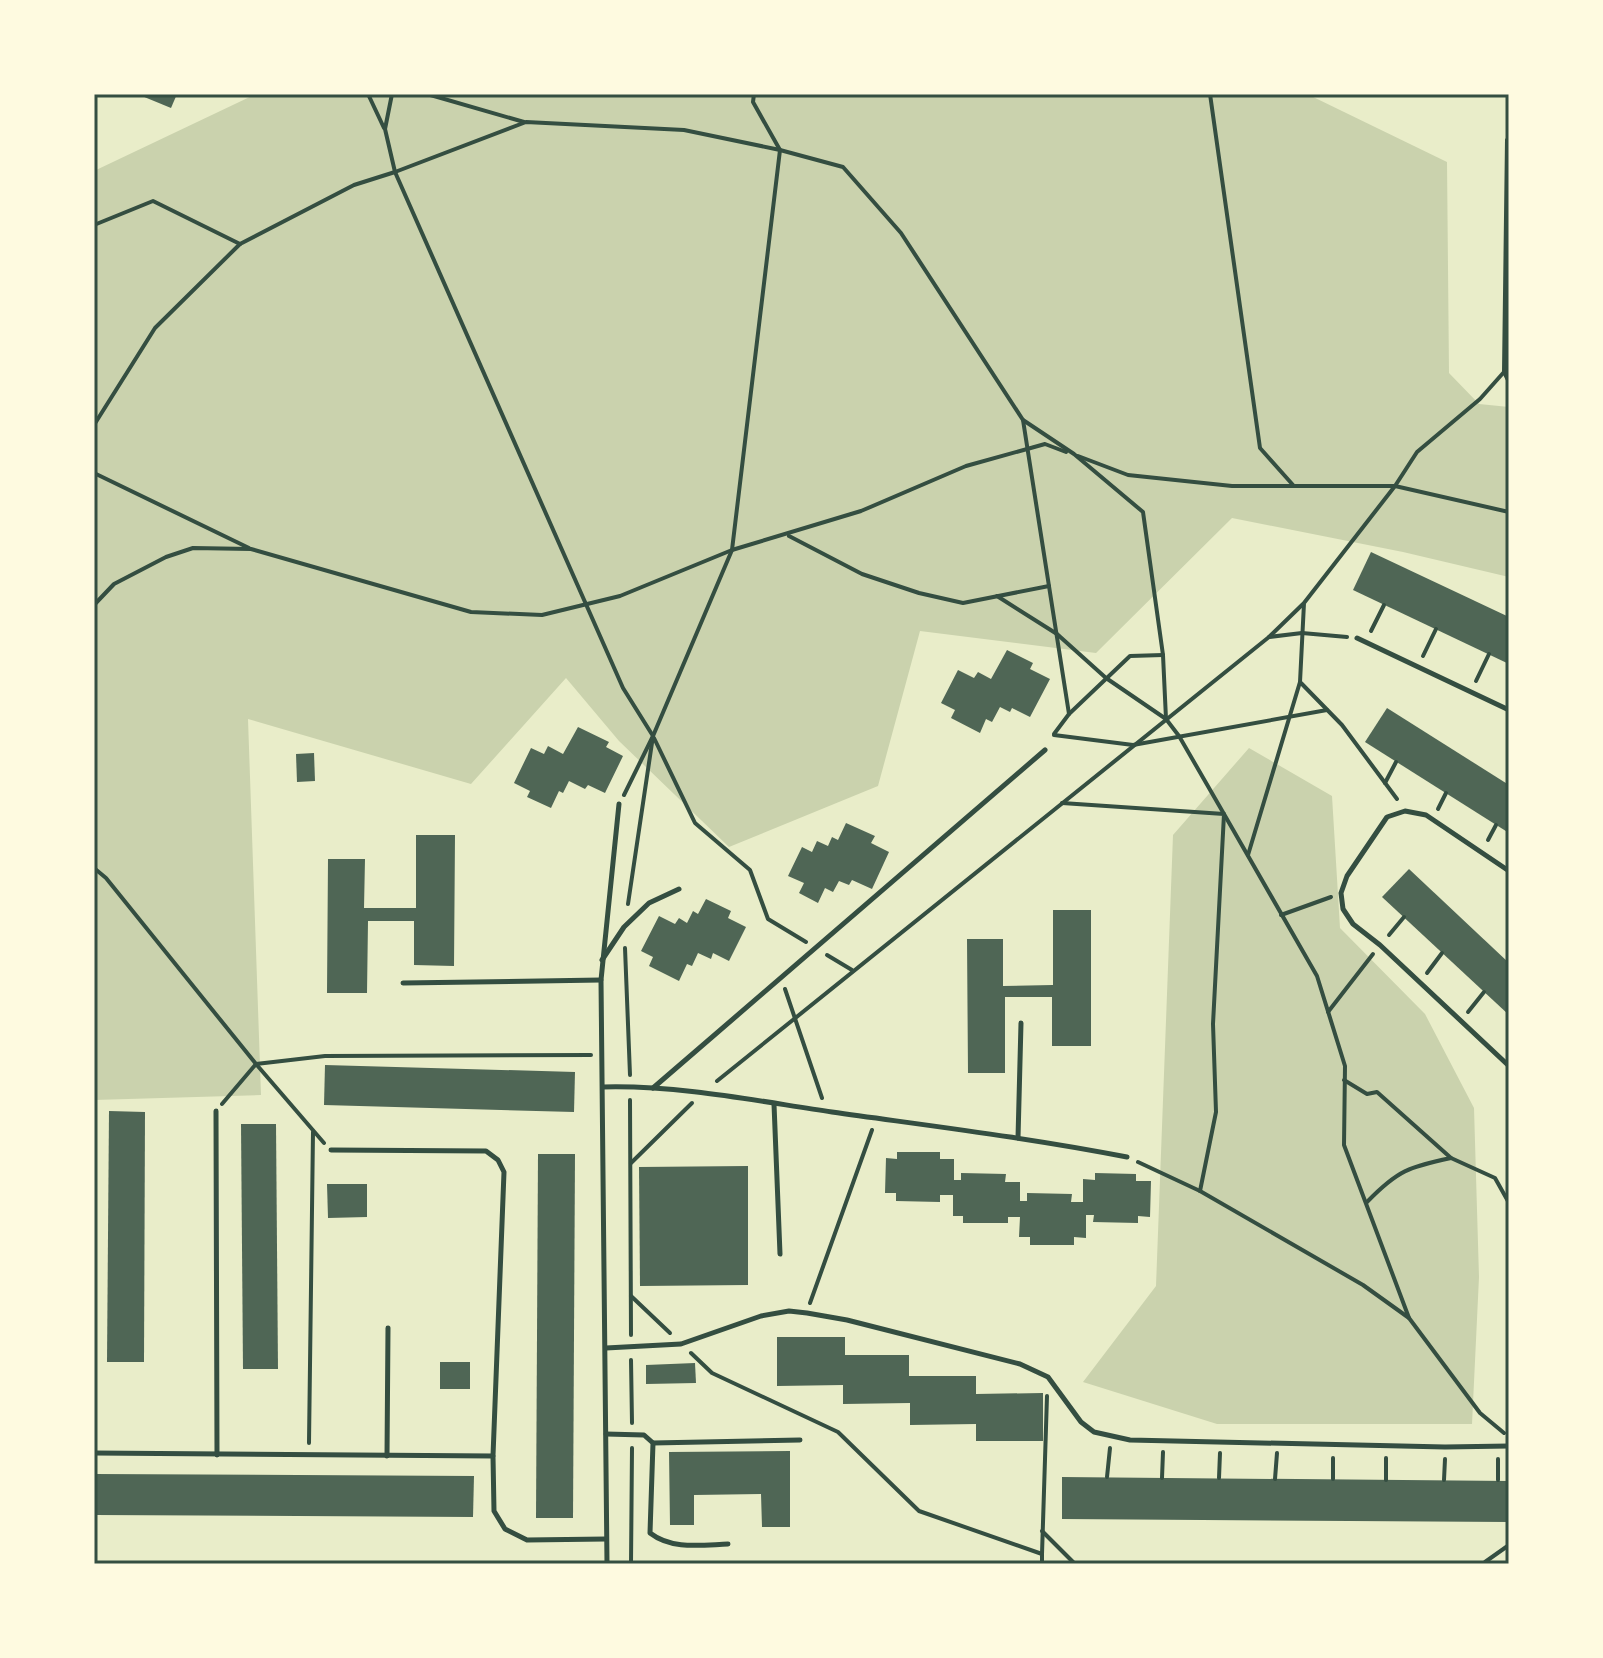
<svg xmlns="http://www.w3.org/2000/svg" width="1603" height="1658" viewBox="0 0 1603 1658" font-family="Helvetica,sans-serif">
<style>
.green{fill:#cad2ad}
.building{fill:#4f6655}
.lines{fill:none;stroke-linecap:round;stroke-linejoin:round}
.path{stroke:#344e41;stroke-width:4}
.service{stroke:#344e41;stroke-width:5}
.neatline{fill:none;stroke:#344e41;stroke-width:3}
</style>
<rect width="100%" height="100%" fill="#e9edc9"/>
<g class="green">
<path d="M256,94H1307L1447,162L1449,373L1479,404L1509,407V577L1403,552L1232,518L1096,653L920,631L878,786L729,847L619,741L566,678L471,784L248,719L261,1095L94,1100V171Z"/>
<path d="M1249,748L1332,796L1340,928L1425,1014L1474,1108L1479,1277L1472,1424H1217L1083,1382L1156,1286L1173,835Z"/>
</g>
<g class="building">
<path d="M137,94H177L171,108Z"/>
<path d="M1371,552L1509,617V664L1353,590Z"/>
<path d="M1007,650L1033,663L1030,669L1050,679L1030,717L1012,708L1010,712L1000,707L992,722L986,719L980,733L951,718L955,710L941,703L958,670L974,678L978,672L991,679Z"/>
<path d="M1387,708L1509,785V833L1365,742Z"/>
<path d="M578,727L609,742L606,747L623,756L605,793L588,785L585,789L569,781L563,793L559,791L551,808L527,797L530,791L514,783L531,748L544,754L548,746L563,754Z"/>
<path d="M314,753L315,781L297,782L296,754Z"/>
<path d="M846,823L875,836L871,843L889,852L872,889L852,880L849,885L839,881L833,892L825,888L818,903L799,893L804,883L788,876L802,847L812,852L817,841L828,846L832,837L838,840Z"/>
<path d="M416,835H455L454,966L414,965V921H368L367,993H327L328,859H365L364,908H416Z"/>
<path d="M1409,869L1509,963V1015L1382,897Z"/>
<path d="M706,899L731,911L728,918L746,927L729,961L713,953L711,959L698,953L692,966L687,964L679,981L649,966L653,957L641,951L659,916L675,924L679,918L687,923L693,911L698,914Z"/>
<path d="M1053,910H1091V1046H1052V997H1005V1073H968L967,939H1003V986L1053,985Z"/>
<path d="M325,1065L575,1072L574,1112L324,1105Z"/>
<path d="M109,1111L145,1112L144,1362H107Z"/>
<path d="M241,1124H276L278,1369H243Z"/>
<path d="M897,1152H940V1159H954V1180H961V1173L1006,1174L1005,1182H1020V1201H1027V1193L1072,1194L1071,1202H1083V1179L1095,1180V1173L1136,1174V1181H1151L1150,1217L1138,1216V1223L1093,1222L1094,1215H1086V1238L1074,1237V1245H1030V1237H1019L1020,1217H1008V1223H963V1216H953V1195H940V1202L896,1201V1193H885L886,1158L897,1159Z"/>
<path d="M538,1154H575L573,1518H536Z"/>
<path d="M748,1166V1285L640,1286L639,1167Z"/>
<path d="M327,1184H367V1217L328,1218Z"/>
<path d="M777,1337H845V1355H909V1376H976V1394L1043,1393V1441H976V1424L910,1425V1403L843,1404V1385L777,1386Z"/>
<rect x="440" y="1362" width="30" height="27"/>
<path d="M695,1363L696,1383L646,1384V1365Z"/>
<path d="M790,1451V1527H762L761,1494L694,1495V1525H670L669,1452Z"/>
<path d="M94,1474L474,1476L473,1517L94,1515Z"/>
<path d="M1062,1477L1509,1481V1522L1062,1519Z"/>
</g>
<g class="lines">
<g class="path">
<path d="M368,94L384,128"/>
<path d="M392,94L385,129L395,172L623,688L653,736L624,795"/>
<path d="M427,94L524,122"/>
<path d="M1210,94L1260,448L1293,485"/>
<path d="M94,225L153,201L240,244"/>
<path d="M1504,372L1509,382"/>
<path d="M1023,420L1069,714"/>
<path d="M94,425L155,328L240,244L354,185L395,172L526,122L684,130L780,150L843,167L901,233L1023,420L1074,454L1143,512L1163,655L1166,719"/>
<path d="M1078,456L1128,475L1232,486H1395L1509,512"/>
<path d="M94,473L249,548"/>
<path d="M789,536L862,574L919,593L963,603L1049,586"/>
<path d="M997,596L1057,634L1106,678L1166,719L1179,736L1224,814L1317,976L1345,1066L1344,1145L1409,1318"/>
<path d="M94,605L114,584L166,557L193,548L251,549L471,612L542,615L620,596L732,550L861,511L966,466L1045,444L1066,452"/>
<path d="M1371,631L1384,605"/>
<path d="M1269,637L1303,604"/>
<path d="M1423,656L1436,629"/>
<path d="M1476,681L1489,654"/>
<path d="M1301,683L1342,725L1397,799"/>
<path d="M1054,734L1069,714L1130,656L1163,655"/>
<path d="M1054,735L1133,745L1327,710"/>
<path d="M654,738L695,823L750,870L768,919L806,942"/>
<path d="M1385,783L1396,762"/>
<path d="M1062,803L1224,814L1213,1024L1216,1112L1200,1191"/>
<path d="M1438,809L1446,793"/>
<path d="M1488,840L1496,825"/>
<path d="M1248,855L1300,682L1304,603L1395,486L1417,452L1480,399L1504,372L1507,140L1509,138"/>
<path d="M94,868L106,878L256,1064L324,1143"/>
<path d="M628,904L653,736L732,550L780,150L753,102L754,94"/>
<path d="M1281,915L1331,897"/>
<path d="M1389,935L1404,917"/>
<path d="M625,948L630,1075"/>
<path d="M827,955L852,970"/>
<path d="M1427,973L1442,953"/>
<path d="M785,989L822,1098"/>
<path d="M1328,1012L1373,954"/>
<path d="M1468,1012L1484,992"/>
<path d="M1344,1080L1367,1094L1377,1092L1451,1158L1495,1178L1509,1203"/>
<path d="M717,1081L1269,637L1302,633L1347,637"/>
<path d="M630,1100L631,1335"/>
<path d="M222,1104L256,1064L325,1056L591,1055"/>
<path d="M1138,1162L1200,1191L1363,1285L1409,1318L1480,1413L1504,1433"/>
<path d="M631,1163L692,1103"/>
<path d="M1367,1202C1398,1170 1409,1167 1451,1158"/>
<path d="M631,1296L670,1333"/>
<path d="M810,1303L872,1130"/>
<path d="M691,1353L712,1373L838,1432L919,1511L1042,1554V1564"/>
<path d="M631,1360L632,1423"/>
<path d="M309,1443L313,1132"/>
<path d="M1386,1458V1480"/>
<path d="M1498,1459V1480"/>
<path d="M1107,1477L1110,1448"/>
<path d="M1162,1478L1163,1452"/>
<path d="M1219,1478L1220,1453"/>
<path d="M1275,1479L1277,1453"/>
<path d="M1333,1479V1458"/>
<path d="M1444,1480L1445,1459"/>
<path d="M1042,1531L1075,1564"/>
<path d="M1042,1554L1047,1396"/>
<path d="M1485,1562L1509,1545"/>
<path d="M94,1563L596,1564"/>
<path d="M620,1564H773"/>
<path d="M631,1564L632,1448"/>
<path d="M1447,1564H1485"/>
</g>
<g class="service">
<path d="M1357,638L1509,710"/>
<path d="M1509,871L1426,815L1405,811L1387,817L1347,876L1341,893L1343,909L1353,924L1380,945L1509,1066"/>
<path d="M602,960L624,927L649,903L679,889"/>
<path d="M403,983L601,980"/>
<path d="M603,1087C679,1085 757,1101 832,1112C931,1126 1030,1138 1127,1157"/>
<path d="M653,1088L1045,750"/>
<path d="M774,1104L780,1254"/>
<path d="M216,1111L217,1455"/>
<path d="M1018,1138L1021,1023"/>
<path d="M331,1150L486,1151L498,1160L504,1172L493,1456L494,1511L505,1529L527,1540L606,1539"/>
<path d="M606,1348L681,1344L761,1316L789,1311L807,1313L847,1320L1020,1364L1048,1377L1081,1422L1094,1432L1130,1440L1445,1447L1509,1446"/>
<path d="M606,1434L644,1435L653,1443L650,1533C672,1550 701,1545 728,1544"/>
<path d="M653,1443L800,1440"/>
<path d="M94,1453L493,1456"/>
<path d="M387,1456L388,1328"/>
<path d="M607,1564L601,980L619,804"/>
</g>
</g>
<rect width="1603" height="1658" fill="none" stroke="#fefae0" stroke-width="192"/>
<rect x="96" y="96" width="1411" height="1466" class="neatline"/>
</svg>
